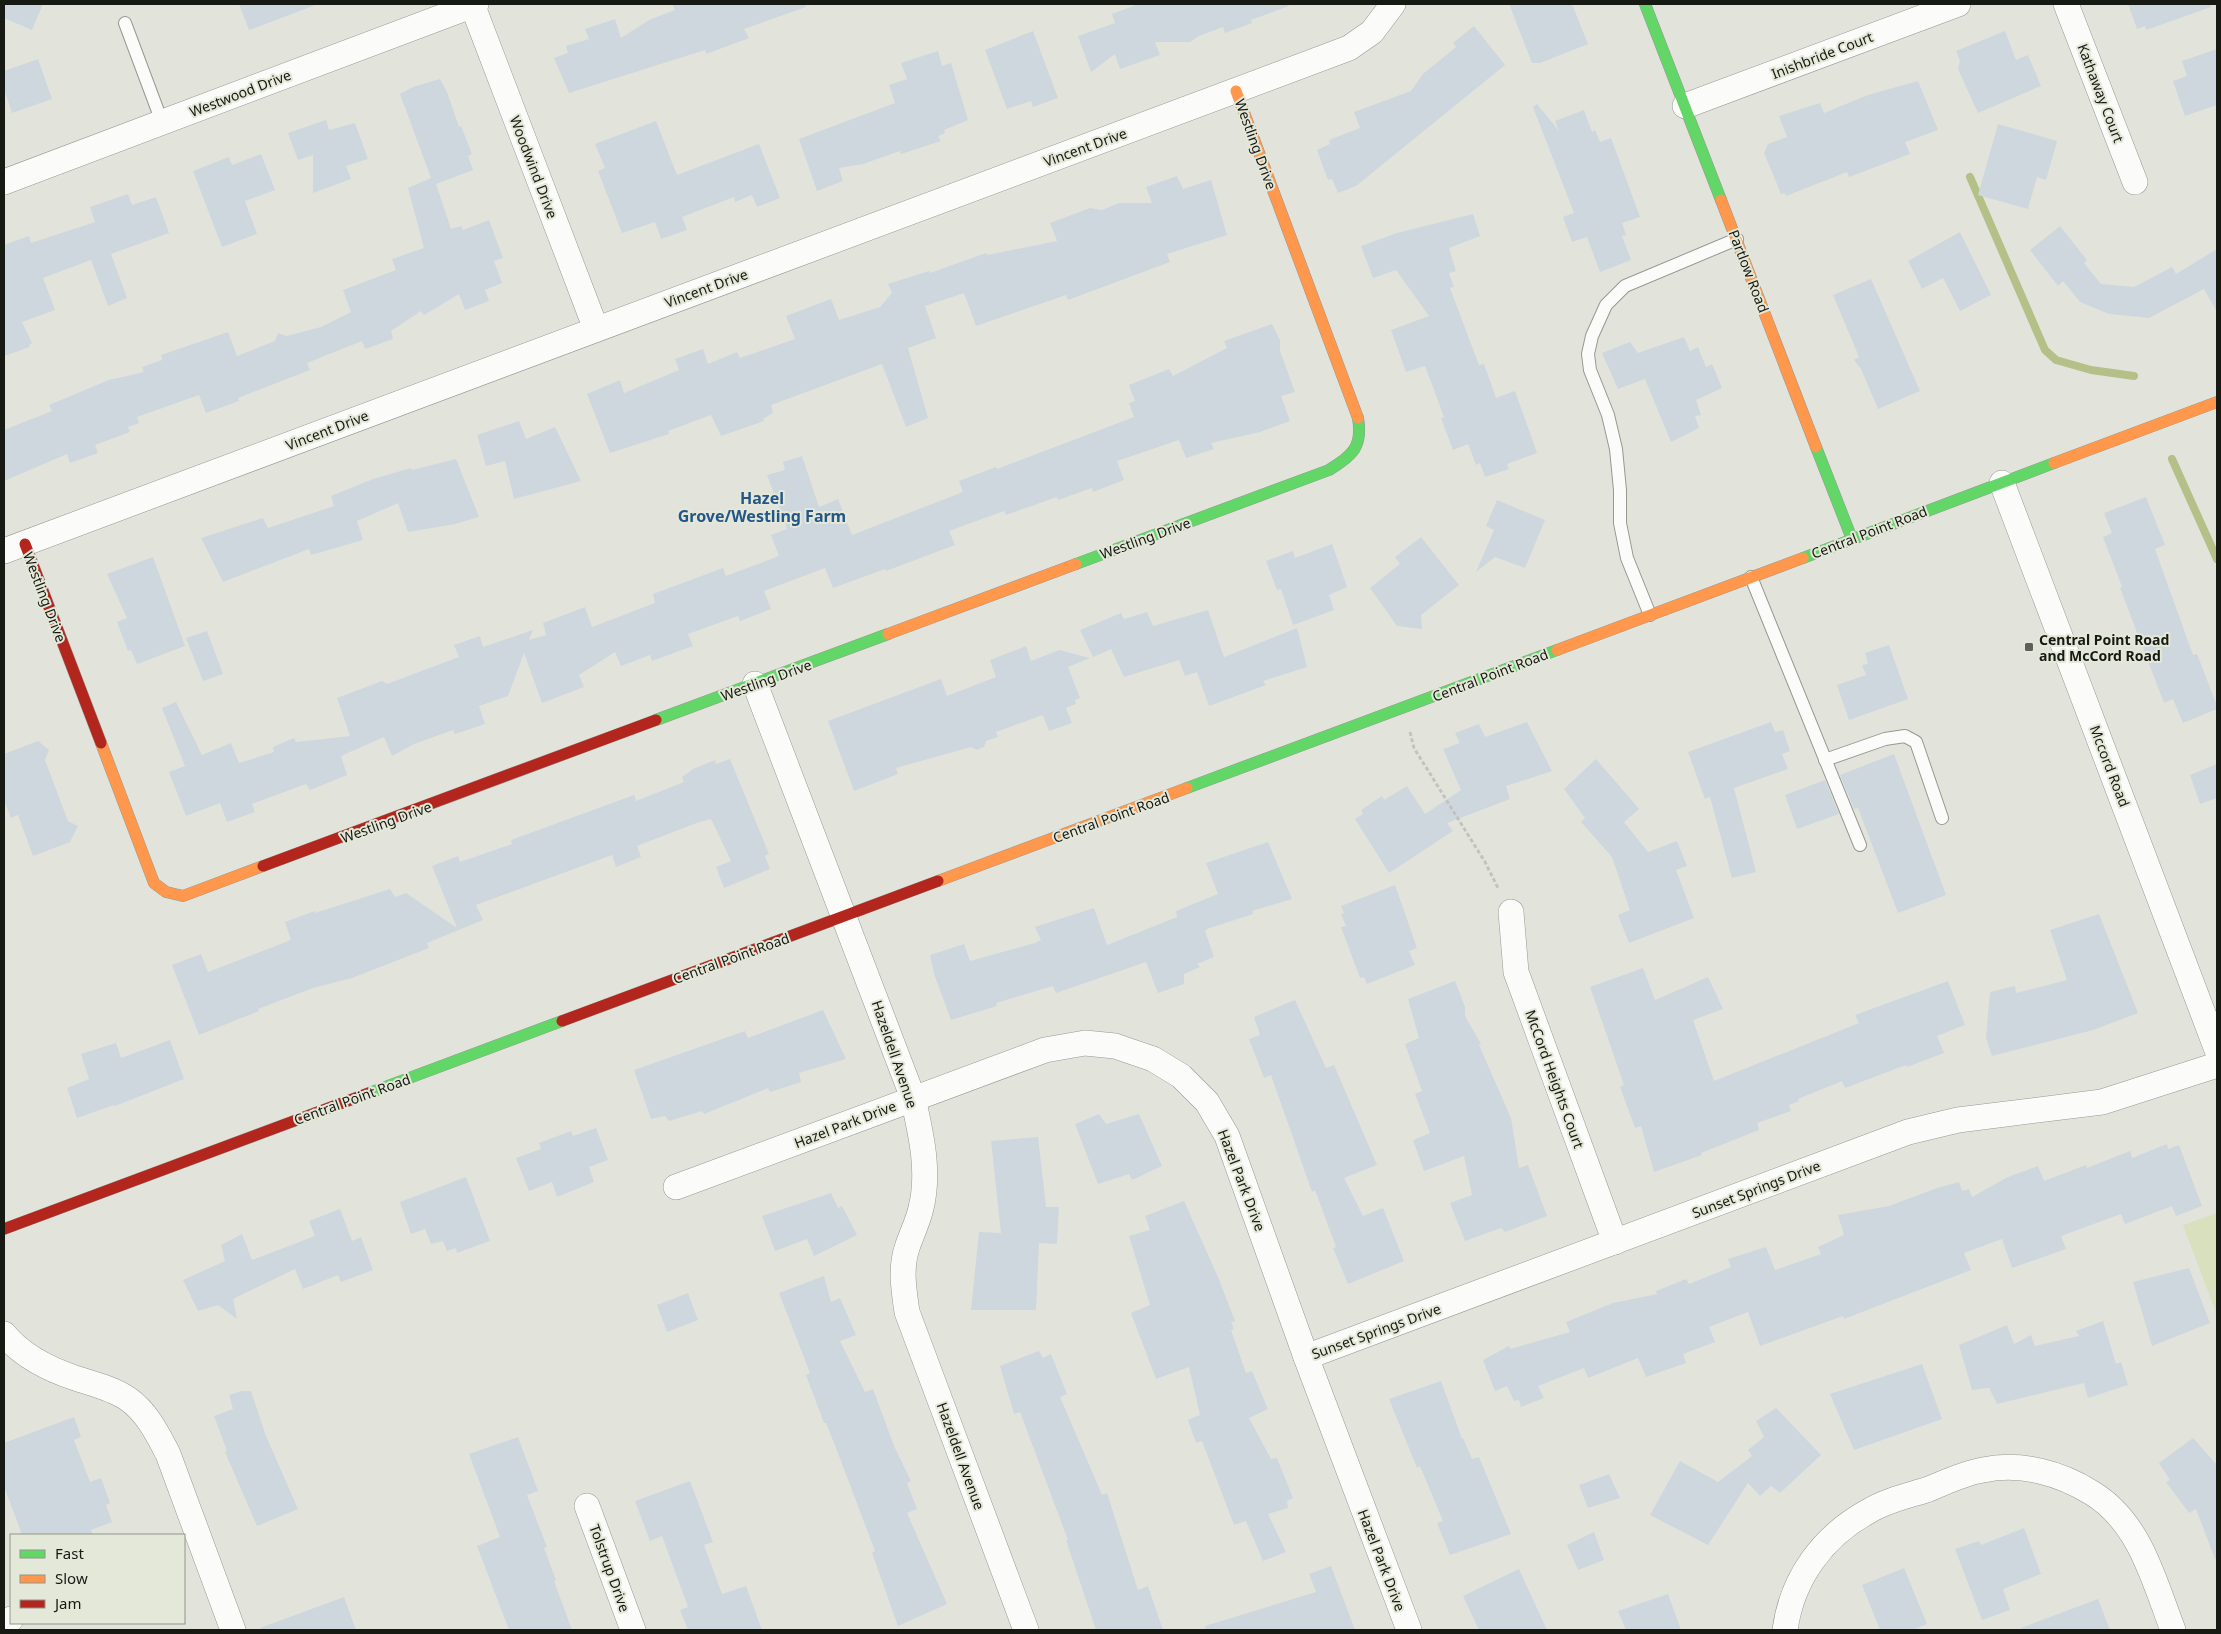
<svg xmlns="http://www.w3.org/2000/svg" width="2221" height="1634" viewBox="0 0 2221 1634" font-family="'Noto Sans',sans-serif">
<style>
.green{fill:#d9e0be}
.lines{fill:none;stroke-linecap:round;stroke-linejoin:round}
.stream{stroke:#b5c089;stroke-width:8}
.building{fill:#ced7dd}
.lane-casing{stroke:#979892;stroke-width:14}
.street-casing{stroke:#979892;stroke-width:26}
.fast-casing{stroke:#979892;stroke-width:12}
.slow-casing{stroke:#979892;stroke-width:12}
.jam-casing{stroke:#979892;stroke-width:12}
.path{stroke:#c2c3c1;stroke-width:3;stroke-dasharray:4 2.5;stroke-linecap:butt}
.lane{stroke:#fbfbfa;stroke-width:12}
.street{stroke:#fbfbfa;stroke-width:25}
.fast{stroke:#63d668;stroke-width:11}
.slow{stroke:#ff974d;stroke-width:11}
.jam{stroke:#b3261e;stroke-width:11}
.poi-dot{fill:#5e6059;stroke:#e4e8d8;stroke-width:2}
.labels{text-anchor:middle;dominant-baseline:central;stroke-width:4;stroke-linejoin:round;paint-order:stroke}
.street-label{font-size:14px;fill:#171913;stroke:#e4e8d8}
.poi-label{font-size:14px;font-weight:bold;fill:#171913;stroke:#e4e8d8;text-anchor:start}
.quarter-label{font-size:16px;font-weight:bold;fill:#235689;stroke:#e4e8d8}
</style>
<rect width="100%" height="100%" fill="#e2e4dc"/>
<path class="green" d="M2217,1213V1315L2183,1225Z"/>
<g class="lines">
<g class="stream">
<path d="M1970,177L2045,350L2056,360L2091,370L2134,376"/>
<path d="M2172,459L2217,559"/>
</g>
</g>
<g class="building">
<path d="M4,4H43L32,30L4,18Z"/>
<path d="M239,4H313V6L249,30Z"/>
<path d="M672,4H805L806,7L744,29L749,38L706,54L705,50L569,93L554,58L568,53L566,46L589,39L585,29L615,19L621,38L649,20L675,10Z"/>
<path d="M1139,4H1288L1289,6L1251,20L1252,23L1225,33L1223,27L1199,36L1190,42H1155L1160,55L1120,69L1115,54L1091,72L1078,36L1115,23L1112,14Z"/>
<path d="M1509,4H1572L1588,44L1540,63H1532Z"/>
<path d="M2128,4H2210L2211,7L2146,30L2145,26L2137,29Z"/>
<path d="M1474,26L1505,65L1356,186L1338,193L1332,179L1328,180L1317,150L1330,144L1329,140L1360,128L1354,112L1411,91L1423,74L1456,47L1453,43Z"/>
<path d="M1033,31L1058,98L1033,107L1031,101L1007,109L985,50Z"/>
<path d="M2005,31L2016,60L2028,55L2041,86L1978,113L1958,69L1960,61L1956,51Z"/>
<path d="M2217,49V105L2185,116L2173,81L2187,76L2182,61Z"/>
<path d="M938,51L942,66L951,63L968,120L944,130L945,133L938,136L941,141L901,154L900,151L863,164L839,168L843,181L817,191L799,139L895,103L889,85L907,79L901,63Z"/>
<path d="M38,59L52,99L12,113L4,89V71Z"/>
<path d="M440,79L447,92L459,127L461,126L472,154L468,156L473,170L436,184L451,229L461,226L463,230L489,220L503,258L494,261L502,283L485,290L489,301L465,310L459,294L424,315L421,311L391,331L393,339L365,349L362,341L307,363L310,370L238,398L239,401L206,413L199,395L137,417L139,423L128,427L130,432L95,445L98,453L70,463L67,454L4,481V430L52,411L49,405L109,380L144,372L142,367L162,360L161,355L228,332L237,356L275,341L278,333L287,336L321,327L351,312L343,290L396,270L392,259L424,248L408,188L431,178L400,94L413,87Z"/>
<path d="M1918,81L1938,130L1905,142L1910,154L1849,177L1847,172L1786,196L1785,193L1781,194L1764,153L1768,144L1787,137L1779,116L1820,103L1824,113L1868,95Z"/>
<path d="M1537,104L1559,131L1555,121L1584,110L1592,132L1595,130L1600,142L1611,138L1640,217L1622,223L1626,235L1622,236L1631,260L1600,272L1587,237L1572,242L1563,217L1574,213L1533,107Z"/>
<path d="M326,120L329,130L355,123L368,159L346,166L351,179L313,193V155L298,160L288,133Z"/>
<path d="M656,121L677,175L759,144L780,198L757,207L752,195L735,202L734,197L682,217L687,230L661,239L655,222L622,233L598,171L605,168L595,144Z"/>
<path d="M1998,124L2057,141L2046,180L2037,177L2028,209L1978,195Z"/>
<path d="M261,154L275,190L245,201L257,234L222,247L193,171L229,157L232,165Z"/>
<path d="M1177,176L1183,189L1211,180L1227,235L1167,254L1170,262L1068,300L1066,295L976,326L964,293L925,306L936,338L908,348L928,418L906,427L882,364L771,405L773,413L763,419L764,421L721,436L711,415L668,431L669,434L610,453L587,394L620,380L624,393L679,370L675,359L703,349L708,364L737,352L740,358L795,339L786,316L831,299L839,320L880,307L892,293L888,284L929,271L930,273L986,253L987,255L1057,241L1050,223L1090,208L1102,210L1119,203H1152L1146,187Z"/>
<path d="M128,194L132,205L156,197L169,233L111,254L127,298L108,306L91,260L43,278L55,310L22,322L32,343L29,345L30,347L4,356V245L29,236L31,243L95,222L90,207Z"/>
<path d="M1473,214L1480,236L1449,248L1456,271L1449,273L1454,287L1450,288L1479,365L1484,364L1496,398L1515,391L1537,453L1507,464L1509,469L1485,477L1480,463L1476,465L1468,444L1453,450L1441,418L1444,417L1425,366L1406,372L1391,330L1429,316L1396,270L1373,278L1361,246L1397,233Z"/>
<path d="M2060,226L2087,260L2084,263L2101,284L2134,287L2172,267L2176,274L2217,249V312L2204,289L2149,318L2109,314L2080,302L2063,281L2058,286L2030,250Z"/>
<path d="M1960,232L1991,295L1960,311L1943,278L1922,289L1908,261Z"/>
<path d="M1871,279L1920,391L1878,409L1861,369L1854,360L1859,357L1833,295Z"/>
<path d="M1272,324L1280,340V351L1295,392L1281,396L1290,421L1260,432L1211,443L1214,449L1186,458L1179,440L1117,461L1124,480L1093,492L1092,488L1058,500L1057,497L1006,515L1004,511L949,531L955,545L886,571L885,569L833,588L825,568L764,591L771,609L740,621L738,616L688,634L693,646L652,661L650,655L621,666L615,652L579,675L584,687L542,703L524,653L508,696L479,706L485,724L455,734L453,730L414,744L392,756L384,737L341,756L347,775L310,790L306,784L252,804L255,812L227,822L220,803L186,816L169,772L185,766L162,708L176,702L202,755L231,743L239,763L274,752L273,747L294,738L296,742L350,736L337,698L382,681L387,684L459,657L454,645L480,636L483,647L533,630L529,640L546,635L543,623L585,607L592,627L655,603L653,594L723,568L726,576L779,556L771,535L787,529L767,475L785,470L783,462L802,456L819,507L838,499L852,535L963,492L959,481L996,467L997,469L1134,417L1129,403L1135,401L1129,385L1169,369L1173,376L1227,348L1224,341Z"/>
<path d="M1684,337L1690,351L1698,347L1706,367L1712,364L1722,388L1696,400L1701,415L1695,416L1699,428L1671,442L1645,379L1618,389L1602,353L1630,342L1638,353Z"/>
<path d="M519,421L526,439L555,427L581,481L514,499L505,461L486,466L477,435Z"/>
<path d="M456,459L479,517L455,524L408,532L398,503L357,521L363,540L311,555L309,549L223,582L201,538L263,518L268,528L334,506L331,496L373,479L411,468L412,470Z"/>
<path d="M2146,497L2165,545L2155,549L2193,655L2197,654L2217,706V709L2183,723L2173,699L2164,703L2120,588L2122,587L2103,537L2112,533L2104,513Z"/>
<path d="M1497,500L1545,520L1525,568L1495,557L1476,572L1494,530L1486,526Z"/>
<path d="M1421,537L1459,585L1421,615L1422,629L1397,626L1370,588L1400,564L1395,557Z"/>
<path d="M1332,544L1347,587L1329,595L1334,610L1293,625L1281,589L1277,590L1266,561L1293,551L1295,558Z"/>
<path d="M153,557L185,646L137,664L131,650L128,651L117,622L127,618L107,574Z"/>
<path d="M1208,610L1224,657L1297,628L1307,667L1263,681L1266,685L1209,706L1197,672L1185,676L1179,660L1124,677L1111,649L1093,657L1080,630L1121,613L1124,619L1147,612L1153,626Z"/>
<path d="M207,631L223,674L203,681L186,638Z"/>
<path d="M1889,645L1908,699L1849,720L1837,685L1866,675L1862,665L1868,664L1865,653Z"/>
<path d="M1026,646L1031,661L1059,650L1090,658L1068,667L1080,698L1075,700L1076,704L1066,708L1072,723L1049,731L1043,715L996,732L998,737L986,741L984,747L977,750L971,747L896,768L898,774L854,791L828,721L941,679L947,696L996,677L990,660Z"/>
<path d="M1527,722L1552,771L1506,786L1510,799L1447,823L1453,831L1389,873L1355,819L1363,814L1361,810L1382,796L1384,800L1407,786L1425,814L1461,790L1443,749L1460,743L1455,733L1479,724L1485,737Z"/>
<path d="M1771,722L1775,732L1783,730L1790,751L1782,754L1788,769L1734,788L1756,872L1732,878L1710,797L1705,799L1688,752Z"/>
<path d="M38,741L49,750L45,760L68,821L78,826L70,842L33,856L18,815L11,818L4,800V754Z"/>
<path d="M1894,754L1946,895L1898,913L1858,808L1854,809L1840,775Z"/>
<path d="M730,759L769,854L765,856L770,869L724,888L716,867L731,861L711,819L699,822L637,846L641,857L616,867L612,855L476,905L483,920L427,943L429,948L352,978L313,988L258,1009L259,1011L199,1035L172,965L201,954L208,972L291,940L285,922L315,911V913L390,889L395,897L406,893L457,928L432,866L458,856L460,862L512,844L511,840L634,795L636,801L684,782L682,777L693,769L715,760L716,764Z"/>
<path d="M1596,759L1639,809L1624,822L1648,852L1677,841L1687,866L1676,870L1694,918L1629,943L1618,915L1630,910L1612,857L1581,822L1585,818L1564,789Z"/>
<path d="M2217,764V798L2200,804L2190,775Z"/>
<path d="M1825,780L1839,814L1797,829L1785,795Z"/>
<path d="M1268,842L1292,899L1252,911L1253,914L1207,929L1205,931L1214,957L1197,964L1200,967L1184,974V984L1158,993L1146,962L1056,993L1053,986L996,1003L997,1006L951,1020L934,974L930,955L964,944L970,961L1035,943L1041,940L1035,927L1094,908L1107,945L1177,917L1176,911L1218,894L1206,863Z"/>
<path d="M1395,885L1417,948L1409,951L1415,965L1367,984L1364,977L1360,978L1341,927L1346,926L1341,914L1344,913L1341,906Z"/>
<path d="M2099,914L2138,1013L2093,1030L1992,1056L1986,1038L1990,992L2015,986L2016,993L2067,980L2050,930Z"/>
<path d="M1643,968L1655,1000L1708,977L1723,1009L1693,1020L1714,1081L1859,1023L1855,1015L1948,981L1965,1025L1937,1036L1944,1053L1907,1067L1906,1065L1845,1088L1842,1081L1798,1099L1799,1101L1789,1105L1791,1111L1757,1123L1759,1130L1701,1153L1702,1155L1654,1172L1641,1126L1635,1128L1620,1087L1624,1085L1590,987Z"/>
<path d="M1455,981L1465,1007V1016L1481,1044L1479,1045L1511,1118L1519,1168L1528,1165L1547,1216L1505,1232L1501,1228L1465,1241L1450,1203L1472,1195L1464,1156L1424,1171L1413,1140L1430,1133L1415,1094L1422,1091L1405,1044L1419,1038L1408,999Z"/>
<path d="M1295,1000L1326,1068L1334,1065L1377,1165L1344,1178L1363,1216L1383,1208L1404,1261L1348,1284L1333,1248L1336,1247L1315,1190L1312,1192L1271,1075L1264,1078L1249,1039L1260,1035L1254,1017Z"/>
<path d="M823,1010L846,1059L799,1073L801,1082L770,1092L768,1088L704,1114L702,1111L669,1121L665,1116L651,1119L634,1070L745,1031L748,1038Z"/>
<path d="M170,1040L184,1079L115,1106L114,1105L77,1118L67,1088L89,1079L81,1054L116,1043L121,1058Z"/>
<path d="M1099,1114L1106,1124L1139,1114L1162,1166L1132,1180L1129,1174L1098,1184L1075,1124Z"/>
<path d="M596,1128L608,1160L589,1167L594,1182L557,1197L552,1182L529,1191L516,1158L541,1149L539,1143L571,1131L573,1136Z"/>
<path d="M1038,1137L1046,1207H1059L1057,1244L1039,1243L1036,1310H971L979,1232L1001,1233L991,1141Z"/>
<path d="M2167,1144L2168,1149L2179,1145L2202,1206L2176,1216L2172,1206L2125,1224L2121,1214L2061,1236L2066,1249L2012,1268L2002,1239L1964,1253L1971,1270L1844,1319L1843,1316L1760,1346L1748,1312L1709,1327L1715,1342L1683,1354L1686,1363L1646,1377L1638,1358L1588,1378L1584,1368L1538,1386L1544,1398L1521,1407L1519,1400L1514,1401L1507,1386L1495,1391L1483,1360L1509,1346L1510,1349L1570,1332L1566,1322L1613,1303L1657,1294L1656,1291L1686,1279L1689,1284L1731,1267L1728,1259L1766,1247L1775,1270L1821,1254L1818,1247L1844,1235L1838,1215L1889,1206L1937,1188L1959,1182L1962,1191L1969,1189L1972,1197L2008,1177L2038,1166L2044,1181L2086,1165L2087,1168L2130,1151L2132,1158Z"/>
<path d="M466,1177L490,1241L457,1253L456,1248L447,1251L443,1241L431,1244L425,1229L411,1234L400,1202Z"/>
<path d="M831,1193L838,1208L842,1206L857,1235L814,1256L807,1239L775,1251L762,1216Z"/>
<path d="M1184,1201L1218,1277L1235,1321L1231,1322L1234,1329L1231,1330L1246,1373L1252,1371L1268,1409L1249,1418L1271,1459L1277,1458L1293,1498L1287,1501L1288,1508L1268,1514L1286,1552L1263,1561L1246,1521L1234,1525L1202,1441L1196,1443L1188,1420L1200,1415L1189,1367L1156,1379L1131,1313L1150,1305L1129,1236L1150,1230L1145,1216Z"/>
<path d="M340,1209L352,1241L361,1237L373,1270L341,1282L338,1275L303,1289L295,1269L233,1299L237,1319L218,1305L198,1311L183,1280L225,1261L221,1245L242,1234L252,1260L315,1236L309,1221Z"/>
<path d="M2189,1268L2210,1323L2152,1346L2133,1282Z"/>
<path d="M824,1276L831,1302L840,1298L856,1335L840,1341L865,1392L873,1389L894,1446L911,1481L907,1483L917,1509L907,1513L947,1604L898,1626L872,1553L875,1551L836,1448L826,1423H824L806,1375L810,1373L779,1293Z"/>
<path d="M688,1293L698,1320L667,1332L657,1305Z"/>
<path d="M2103,1321L2116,1364L2121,1362L2128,1385L2088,1398L2084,1383L1997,1404L1989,1388L1972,1390L1959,1345L2007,1325L2014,1344L2031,1335L2035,1346L2079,1336L2076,1331Z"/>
<path d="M1039,1351L1043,1358L1051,1354L1067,1394L1060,1397L1102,1495L1107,1493L1138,1590L1148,1586L1163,1630H1096L1066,1540H1068L1020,1412L1014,1414L1000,1366Z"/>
<path d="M1922,1364L1942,1419L1854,1450L1830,1394Z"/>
<path d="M1441,1381L1462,1439L1463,1438L1472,1459L1479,1457L1511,1534L1450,1555L1437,1523L1443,1521L1420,1466L1417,1468L1389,1399Z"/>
<path d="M242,1391H251L266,1436L298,1509L257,1526L225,1452L227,1451L214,1416L233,1409L229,1395Z"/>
<path d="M1776,1408L1821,1455L1780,1493L1771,1486L1760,1496L1748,1483L1708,1545L1650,1515L1680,1461L1718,1482L1752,1456L1748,1450L1764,1437L1756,1421Z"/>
<path d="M74,1417L81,1437L74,1440L90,1482L101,1478L110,1503L106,1505L112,1522L91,1530L93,1535H22L4,1486V1443Z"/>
<path d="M518,1437L538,1491L527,1495L547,1547L544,1548L556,1580L554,1581L572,1630H509L477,1546L500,1537L469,1454Z"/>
<path d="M2193,1438L2217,1465V1558L2215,1559L2196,1509L2189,1513L2166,1482L2170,1480L2159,1463Z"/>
<path d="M1609,1474L1620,1498L1588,1508L1579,1485Z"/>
<path d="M690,1481L713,1542L704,1545L722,1594L746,1586L762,1630H688L680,1610L688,1607L662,1536L650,1541L635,1501Z"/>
<path d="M2024,1528L2041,1574L2003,1589L2010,1610L1982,1620L1955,1549L1979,1541L1981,1545Z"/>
<path d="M1594,1532L1604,1560L1578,1570L1567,1545Z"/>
<path d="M1331,1566L1355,1630H1206L1205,1626L1316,1592L1309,1574Z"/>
<path d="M1904,1568L1927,1624L1912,1630H1880L1862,1585Z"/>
<path d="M1519,1569L1547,1630H1479L1463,1596Z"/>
<path d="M1668,1594L1681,1630H1626L1618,1611Z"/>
<path d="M344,1597L356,1630H261L260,1628Z"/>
<path d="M2098,1599L2110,1630H2021V1628Z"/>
</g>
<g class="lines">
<defs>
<g id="lane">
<path d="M125,23L162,122"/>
<path d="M1751,577L1860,845"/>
<path d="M1650,615L1627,558L1620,523V490L1616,449L1608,415L1590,370L1588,354L1592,336L1606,305L1625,286L1737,239"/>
<path d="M1825,760L1885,739L1905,736L1916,742L1942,818"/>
</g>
<g id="street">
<path d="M472,4L596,329"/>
<path d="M2066,4L2135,182"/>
<path d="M1685,106L1958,4"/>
<path d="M4,182L476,4"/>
<path d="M2002,483L2217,1050"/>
<path d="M4,551L1349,48L1372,32L1393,4"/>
<path d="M755,684L913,1098C921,1134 930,1172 921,1208C918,1222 911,1235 907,1248C900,1269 904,1291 907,1312L1026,1630"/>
<path d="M1511,912L1516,972L1615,1242"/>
<path d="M676,1187L1045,1050L1085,1043L1115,1046L1153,1059L1181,1076L1207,1102L1227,1136L1306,1357L1409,1630"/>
<path d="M4,1334C22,1356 48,1369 75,1378C93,1384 112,1388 128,1399C147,1412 158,1435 168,1454L233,1630"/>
<path d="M1306,1357L1908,1132L1958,1120L2102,1102L2217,1065"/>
<path d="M587,1506L633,1630"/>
<path d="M4,1622L11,1619"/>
<path d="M1785,1630C1792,1578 1823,1536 1869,1511C1885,1501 1907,1496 1926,1490C1944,1483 1964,1473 1983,1470C2021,1462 2060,1473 2092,1493C2140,1522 2154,1581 2173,1630"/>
</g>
<g id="fast">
<path d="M1645,4L1721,200"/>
<path d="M1816,447L1852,539"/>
<path d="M1803,558L2054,463"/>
<path d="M1076,564L1329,470C1352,456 1363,447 1358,418"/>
<path d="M656,720L888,634"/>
<path d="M1187,788L1557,650"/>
<path d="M369,1093L562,1021"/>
</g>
<g id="slow">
<path d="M1236,91L1358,418"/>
<path d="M1721,200L1816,447"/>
<path d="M2054,463L2217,402"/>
<path d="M888,634L1076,564"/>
<path d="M1557,650L1803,558"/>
<path d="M101,743L154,883L166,892L183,896L263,866"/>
<path d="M938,881L1187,788"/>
</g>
<g id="jam">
<path d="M25,544L101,743"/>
<path d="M263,866L656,720"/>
<path d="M562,1021L938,881"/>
<path d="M4,1229L369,1093"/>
</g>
</defs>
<use href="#lane" class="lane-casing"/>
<use href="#street" class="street-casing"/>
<use href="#fast" class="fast-casing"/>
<use href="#slow" class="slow-casing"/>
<use href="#jam" class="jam-casing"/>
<path class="path" d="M1410,732L1414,748L1485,862L1499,890"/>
<use href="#lane" class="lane"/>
<use href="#street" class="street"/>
<use href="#fast" class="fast"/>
<use href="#slow" class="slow"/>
<use href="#jam" class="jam"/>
</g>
<rect class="poi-dot" x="2024" y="642" width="10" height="10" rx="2.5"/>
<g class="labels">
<g class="street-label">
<text transform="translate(1822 55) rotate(-21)">Inishbride Court</text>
<text transform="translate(240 93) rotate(-21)">Westwood Drive</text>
<text transform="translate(2101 93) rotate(69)">Kathaway Court</text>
<text transform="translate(1256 144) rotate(70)">Westling Drive</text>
<text transform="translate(1085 147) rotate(-20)">Vincent Drive</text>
<text transform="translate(534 167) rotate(69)">Woodwind Drive</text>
<text transform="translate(1749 271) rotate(69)">Partlow Road</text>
<text transform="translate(706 288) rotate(-20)">Vincent Drive</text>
<text transform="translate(327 430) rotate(-21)">Vincent Drive</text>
<text transform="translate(1869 532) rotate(-21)">Central Point Road</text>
<text transform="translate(1145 538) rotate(-20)">Westling Drive</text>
<text transform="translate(45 597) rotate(69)">Westling Drive</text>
<text transform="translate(1490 675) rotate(-21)">Central Point Road</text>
<text transform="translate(766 680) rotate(-20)">Westling Drive</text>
<text transform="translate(2110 766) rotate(69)">Mccord Road</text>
<text transform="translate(1111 817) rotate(-20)">Central Point Road</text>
<text transform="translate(386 822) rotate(-20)">Westling Drive</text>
<text transform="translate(731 958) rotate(-20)">Central Point Road</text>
<text transform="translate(895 1054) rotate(71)">Hazeldell Avenue</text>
<text transform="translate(1555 1079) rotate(70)">McCord Heights Court</text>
<text transform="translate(352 1099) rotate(-20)">Central Point Road</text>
<text transform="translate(845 1124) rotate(-21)">Hazel Park Drive</text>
<text transform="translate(1242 1180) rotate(69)">Hazel Park Drive</text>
<text transform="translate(1756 1189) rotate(-21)">Sunset Springs Drive</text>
<text transform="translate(1376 1331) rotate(-20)">Sunset Springs Drive</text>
<text transform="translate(961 1456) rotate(70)">Hazeldell Avenue</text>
<text transform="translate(1382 1560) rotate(69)">Hazel Park Drive</text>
<text transform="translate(610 1568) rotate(70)">Tolstrup Drive</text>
</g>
<g class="poi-label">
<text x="2039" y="639">Central Point Road<tspan x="2039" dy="16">and McCord Road</tspan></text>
</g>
<g class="quarter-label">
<text x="762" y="498">Hazel<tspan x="762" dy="18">Grove/Westling Farm</tspan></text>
</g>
</g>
<rect width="2221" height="1634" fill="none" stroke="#171913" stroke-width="10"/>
<rect x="10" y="1534" width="175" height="90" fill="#e4e8d8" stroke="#929589"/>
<rect x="20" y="1550" width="25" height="8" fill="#63d668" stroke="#929589"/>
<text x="55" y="1559" font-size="15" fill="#171913">Fast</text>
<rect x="20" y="1575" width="25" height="8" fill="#ff974d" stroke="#929589"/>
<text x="55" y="1584" font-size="15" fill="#171913">Slow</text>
<rect x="20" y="1600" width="25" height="8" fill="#b3261e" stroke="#929589"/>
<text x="55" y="1609" font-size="15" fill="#171913">Jam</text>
</svg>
